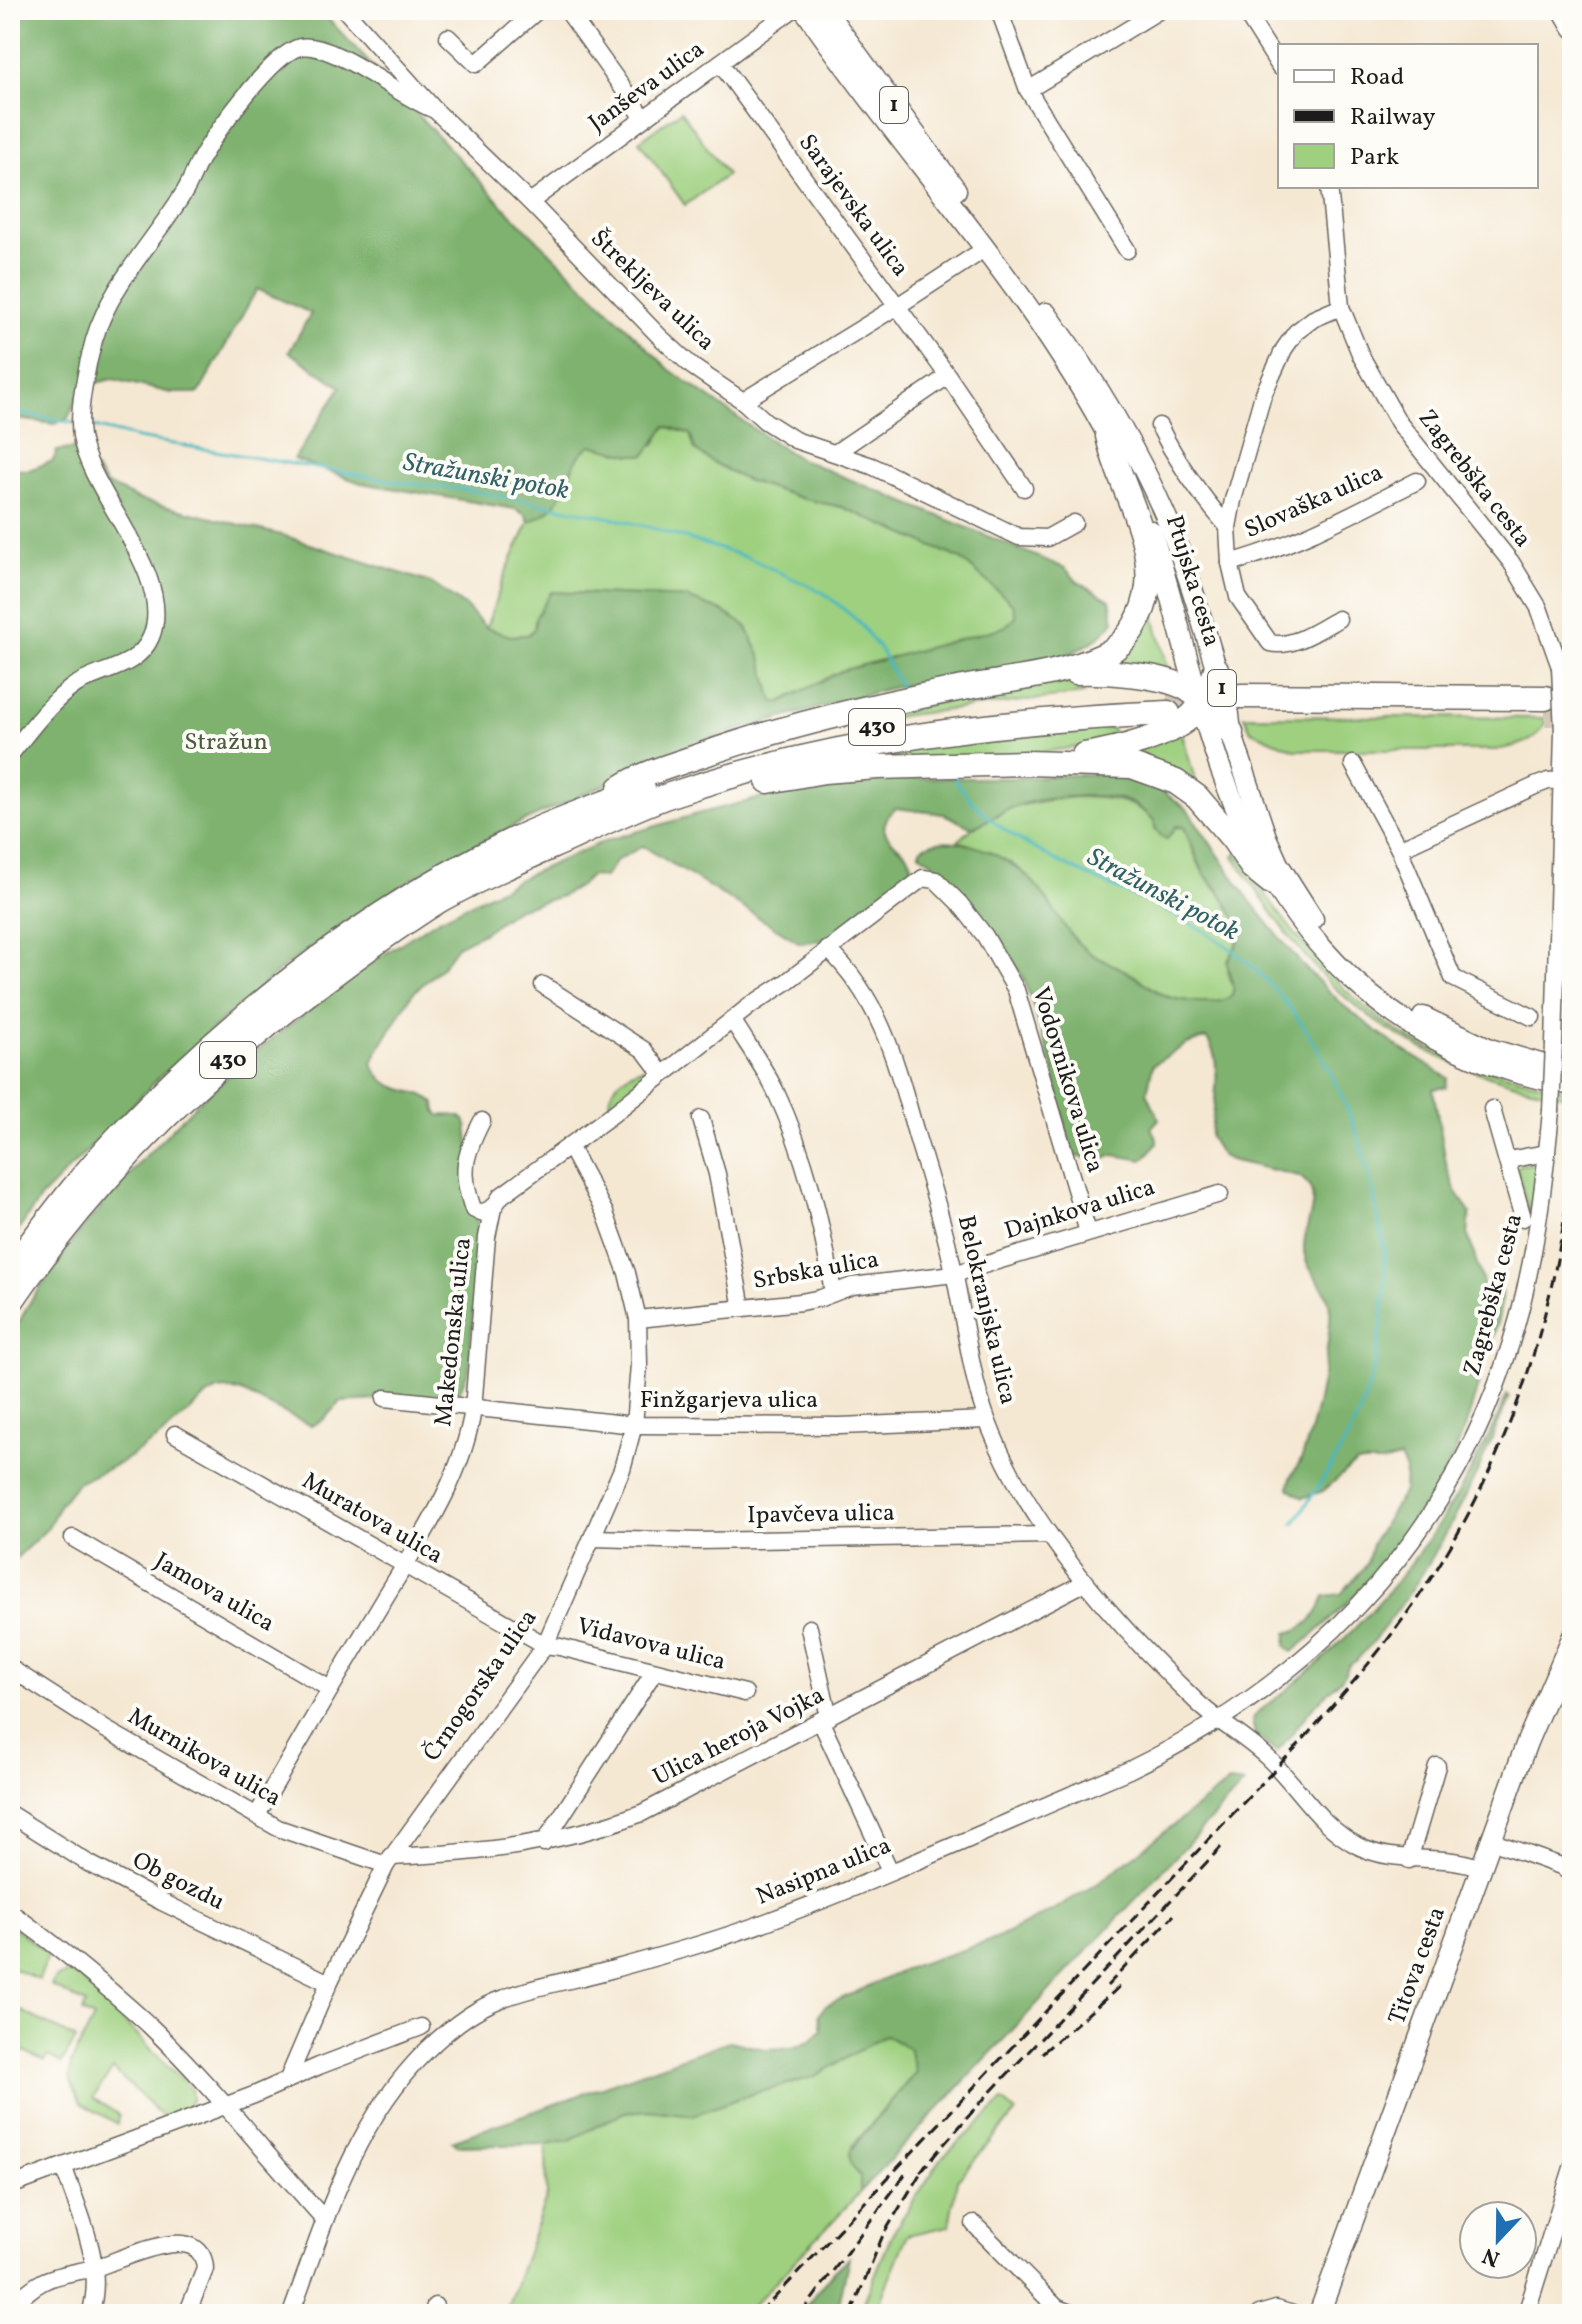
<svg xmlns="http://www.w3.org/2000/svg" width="1582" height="2324" viewBox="0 0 1582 2324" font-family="Vollkorn,serif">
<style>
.green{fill:#9ed07f;stroke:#5d764e;stroke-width:2}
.forest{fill:#7eb26e;stroke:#4d6745;stroke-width:2}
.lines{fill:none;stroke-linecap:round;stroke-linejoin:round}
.stream{stroke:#49b8bf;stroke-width:3}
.highway-tunnel{stroke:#d4c9b8;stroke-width:24;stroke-dasharray:24 12;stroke-linecap:butt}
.minor-casing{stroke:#68635c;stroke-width:19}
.major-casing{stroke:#68635c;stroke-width:23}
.highway-casing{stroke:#68635c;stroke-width:27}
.minor{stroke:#fff;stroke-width:16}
.major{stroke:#fff;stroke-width:20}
.highway{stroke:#fff;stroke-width:24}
.rail{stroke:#1c1c1c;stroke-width:3;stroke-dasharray:12 6;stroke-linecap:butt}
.minor-bridge-casing{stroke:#68635c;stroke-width:19;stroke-linecap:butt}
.minor-bridge{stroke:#fff;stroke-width:16}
.labels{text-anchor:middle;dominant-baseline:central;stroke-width:8;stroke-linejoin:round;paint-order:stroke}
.shield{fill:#fdfcf7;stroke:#605f5e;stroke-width:2}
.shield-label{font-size:22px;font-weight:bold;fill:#1c1c1c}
.street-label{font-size:24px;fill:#1c1c1c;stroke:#fdfcf7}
.park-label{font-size:24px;fill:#4a5b3f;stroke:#fdfcf7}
.water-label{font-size:26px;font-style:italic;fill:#306265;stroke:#fdfcf7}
</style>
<rect width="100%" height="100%" fill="#fdfcf7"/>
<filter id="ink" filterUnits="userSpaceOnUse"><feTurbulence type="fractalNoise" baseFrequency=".0125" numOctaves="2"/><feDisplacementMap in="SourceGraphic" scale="16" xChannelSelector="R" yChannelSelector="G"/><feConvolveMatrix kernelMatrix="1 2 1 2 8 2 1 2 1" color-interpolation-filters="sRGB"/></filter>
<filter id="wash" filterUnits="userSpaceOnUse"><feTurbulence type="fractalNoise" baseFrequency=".006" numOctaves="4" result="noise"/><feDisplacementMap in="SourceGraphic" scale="32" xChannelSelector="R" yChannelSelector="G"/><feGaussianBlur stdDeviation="1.8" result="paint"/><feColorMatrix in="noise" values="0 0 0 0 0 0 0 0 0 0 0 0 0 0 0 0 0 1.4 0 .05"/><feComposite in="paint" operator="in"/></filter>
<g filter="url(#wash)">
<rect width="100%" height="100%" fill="#f5e8d3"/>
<g class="green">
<path d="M681,111L727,175L685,205L639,141Z"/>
<path d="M666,426L690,434L743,479L804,499L842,507L961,559L1013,604L1016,617L1004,627L977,636L841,671L781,702H772L762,660L746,626L687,598L552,592L536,617L534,629L528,635L510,636L486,628L505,574L529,522C576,504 559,467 591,445L601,447L654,446Z"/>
<path d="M1143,611L1154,616L1170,675L1123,667L1109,655Z"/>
<path d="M1077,683L1084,694L906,715L835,729L848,722L1028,684Z"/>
<path d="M1244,716L1546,718C1543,742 1516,746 1496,750H1295L1251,731Z"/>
<path d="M1112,728L1116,739C1032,760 941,757 855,760L960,735Z"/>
<path d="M1181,730L1199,794L1110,758Z"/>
<path d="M1080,797C1113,799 1129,798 1154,820L1155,829L1184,827C1190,842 1195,858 1203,872C1214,889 1232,903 1238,922C1244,940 1229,952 1228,969C1228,977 1235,985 1233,992C1227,1009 1177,1001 1164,995C1151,989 1140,979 1128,972C1114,964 1097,960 1084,949C1059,927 1049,895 1024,873C1007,857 980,849 958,841L972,828L1013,807L1054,799Z"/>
<path d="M1237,853C1293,935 1352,1020 1449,1057C1488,1071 1531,1080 1572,1092V1097C1478,1079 1390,1046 1322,975C1288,939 1261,897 1234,857Z"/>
<path d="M642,1068L650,1071L651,1075L613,1104L609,1101C610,1085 627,1072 642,1068Z"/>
<path d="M1536,1163L1538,1165L1530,1217L1517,1170L1519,1165Z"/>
<path d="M10,1924L48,1955L39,1980L10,1967Z"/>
<path d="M69,1973L80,1978L191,2089L192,2099L185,2110L165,2119L113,2069L93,2098L119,2115L118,2124L81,2103L70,2079L71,2063L94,2018L82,2012L86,2004L51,1986L55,1978Z"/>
<path d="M10,2005L76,2039L62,2063L48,2056L44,2061L10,2044Z"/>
<path d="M886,2035L909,2049L916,2072L853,2145L855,2170L860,2176V2192L745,2314H505L547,2195L546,2144L570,2140L624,2112L650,2110L693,2115L748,2095L813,2077Z"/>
<path d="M1003,2101L1016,2112L957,2180L949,2226L907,2235L875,2314H859L893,2232L942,2158Z"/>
</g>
<g class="forest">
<path d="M10,10H320L504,207L670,370L758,432L798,458L1065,568L1077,581L1110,600L1114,621C1099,640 1085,648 1063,656L886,689L704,740L502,831L422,873L354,916L285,966L215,1027L161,1076L41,1197L10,1243V469L29,470L53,461L57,451L78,448L107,485L140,500L285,536L431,583L466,607L486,628L510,636L528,635L534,629L536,617L551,592L687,598L720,610L746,626L762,660L773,702H781L841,671L1004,627L1016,617L1013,604L961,559L842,507L804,499L743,479L712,462L695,450L690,434L666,426L645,455H631L591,445C559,467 576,504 529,522L526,515L515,509L361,483L294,459L341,387L289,352L311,313L257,289L199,393H171L113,379L82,386L68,418L55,424L10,418Z"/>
<path d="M1094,774L1149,782L1187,809L1250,901L1302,965L1344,1006L1394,1044L1448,1078L1446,1087L1433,1089L1447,1168L1455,1189L1470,1213L1468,1235L1485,1290H1494L1498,1286L1501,1290C1503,1316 1490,1343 1483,1368C1475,1393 1470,1419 1459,1443C1424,1526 1362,1596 1293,1652L1286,1646L1287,1633C1309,1628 1317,1616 1325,1596L1341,1594L1367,1564L1372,1544L1404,1491L1405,1468L1400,1458L1382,1463H1356L1323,1491L1303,1498L1289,1488C1289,1474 1299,1467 1303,1455C1317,1413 1326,1365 1330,1322C1334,1284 1305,1277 1304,1249C1303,1222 1327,1195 1299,1176L1230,1160L1221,1155L1210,1137C1213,1110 1225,1060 1206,1038L1187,1044L1153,1065L1147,1092L1159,1119L1151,1128L1157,1139V1144L1143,1160L1114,1155L1099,1161L1071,1155L1053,1069L1024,979L994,932L942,877L935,864L920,854V849C952,827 1012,858 1034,883C1054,904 1063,932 1086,950C1099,961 1115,964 1129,973C1141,979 1152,990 1165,996C1178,1001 1228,1009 1233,992C1235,983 1228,971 1227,962L1239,941L1238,923L1220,891L1204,874L1184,827L1176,826L1167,839C1158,836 1155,829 1154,820C1146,813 1139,806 1129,802C1101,791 1039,797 1011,808C998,814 986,822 972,828L944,814L895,808C856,848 938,843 903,886L829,939L800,943L643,846L616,861L605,877L590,876L581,885L562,896L516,909L483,933L457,946L441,968L412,994L378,1050L372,1063C385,1097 416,1085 435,1103L436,1111L439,1115C451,1116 461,1112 467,1125L478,1232L469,1369L460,1390L450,1399L414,1398L340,1402L323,1420L311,1426L242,1392L229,1389L218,1390L207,1396L160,1437L120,1463L77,1483L60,1504L47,1529L10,1564V1340L28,1305L79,1232L140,1162L197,1103L253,1054L360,970L437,920L532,873L605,841L701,813L809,786L888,778H1014Z"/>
<path d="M1507,1395L1509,1397C1472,1492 1425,1585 1356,1661L1349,1665L1343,1677L1312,1708L1277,1752L1255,1735L1252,1720L1257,1713C1372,1628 1452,1527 1507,1395Z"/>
<path d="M1229,1782L1244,1784L860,2192V2176L850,2163V2151L916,2072L909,2049L886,2035L813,2077L748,2095L693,2115L650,2110L624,2112L570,2140L546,2144L461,2146L452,2141L729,2041L765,2049L793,2048L810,2041L822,2030L819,2015L825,2006L913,1966L996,1939L1049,1912L1100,1882Z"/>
<path d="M849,2257L837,2314H799L833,2272Z"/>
</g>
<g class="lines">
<g class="stream">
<path d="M10,411L74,423"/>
<path d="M86,425L138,438L400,482L468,490L595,514L653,528L749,558L824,593L858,621L881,651L901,688"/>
<path d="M953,776C1002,859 1139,887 1217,939C1308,1000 1358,1109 1377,1213C1380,1229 1385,1245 1385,1261C1386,1305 1379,1356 1365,1398C1350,1443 1319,1484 1294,1524"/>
</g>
</g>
</g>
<g filter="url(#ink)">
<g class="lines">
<g class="highway-tunnel">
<path d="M1167,697L1207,696"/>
<path d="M1545,714H1572"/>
</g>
<defs>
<g id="minor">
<path d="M345,10L435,110L530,202L661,338L693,367L743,401L765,421L795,440L872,466L1019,537L1047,538L1074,523"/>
<path d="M567,10L644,118"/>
<path d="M999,10L1028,90L1127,250"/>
<path d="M1244,10L1280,67"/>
<path d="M1561,10L1572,29"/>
<path d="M448,37L476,64L538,10"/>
<path d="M720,63L948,376L1024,488"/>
<path d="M1028,90L1160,10"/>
<path d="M1329,186L1341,307L1361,356L1399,423L1511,562L1539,608L1560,667"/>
<path d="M530,202L792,10"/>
<path d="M743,401L896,307L974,256"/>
<path d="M1159,426C1178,464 1200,495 1228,527"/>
<path d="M835,453L948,376"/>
<path d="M1230,563C1296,545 1356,512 1417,481"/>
<path d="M1338,619C1320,629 1292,649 1270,643L1238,597L1230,563L1228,527L1233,500L1263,395L1284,349L1296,332L1313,319L1341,307"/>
<path d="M10,755C28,732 48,705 71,688C96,669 137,670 151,637C176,576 89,493 81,436C77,411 87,365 94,340C110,285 155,240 185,191C191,181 195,169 201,158C216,132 272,54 300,47C332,40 402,99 435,110"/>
<path d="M1353,764L1399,849L1453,978L1532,1017"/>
<path d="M1399,849L1535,786L1548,781L1562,780"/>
<path d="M828,949C883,1002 897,1067 917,1137C931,1183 945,1229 955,1277C962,1312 968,1348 976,1383C1004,1501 1111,1620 1197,1702C1219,1723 1246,1737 1268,1758C1299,1787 1319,1826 1358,1846C1398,1866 1441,1852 1481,1868"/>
<path d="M543,985L644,1050L662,1074"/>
<path d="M733,1021C747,1044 763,1066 775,1090C806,1156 822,1222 833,1293"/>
<path d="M1554,1044L1563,732"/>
<path d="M1492,1109L1523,1218"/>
<path d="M701,1119L717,1174L742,1308"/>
<path d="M482,1121C464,1156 460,1172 473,1209L481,1213L493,1208"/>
<path d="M1508,1160L1547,1153"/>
<path d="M638,1319L801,1302L821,1298L852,1286L954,1274L1220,1194"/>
<path d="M385,1398L634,1425L840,1426L986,1420"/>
<path d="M175,1434L545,1645L560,1647L745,1693"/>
<path d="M73,1538L330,1689"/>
<path d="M593,1538L697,1541L1049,1535"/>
<path d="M809,1628L829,1717"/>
<path d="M10,1668L105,1729L278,1828L386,1865"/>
<path d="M821,1722L890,1871"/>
<path d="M10,1814L88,1863L162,1902L329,1983"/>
<path d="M257,1815C297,1747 336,1678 377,1611C414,1548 462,1483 473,1409L487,1237L493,1208L501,1196L613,1114L751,1005L785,983L923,878L936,880L960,904L985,936L1016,990L1088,1232"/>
<path d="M544,1843L654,1672"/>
<path d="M1502,1845L1561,1866L1572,1875"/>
<path d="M391,1857C480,1853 558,1845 642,1813L1086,1582"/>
<path d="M1409,1860L1437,1766"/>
<path d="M10,1912C58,1946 104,1984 148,2024C212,2085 266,2155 325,2220"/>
<path d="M288,2079L329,1983L386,1865L545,1645L622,1469L634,1425L639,1365L638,1319L627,1273L605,1213L569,1146"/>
<path d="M64,2168C79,2214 106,2266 90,2314"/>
<path d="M10,2186L254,2095L319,2066L421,2027"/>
<path d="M974,2224L1057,2308L1073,2314"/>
<path d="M10,2309C21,2298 30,2288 44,2281C60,2273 81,2272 98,2267C123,2259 203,2218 205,2269L187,2314"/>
<path d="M291,2314C325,2221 353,2124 425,2052C446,2031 475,2008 504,1998C538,1985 575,1980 610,1970C664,1955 719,1940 771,1920C892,1875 1010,1820 1129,1770C1303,1686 1438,1553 1503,1367C1532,1285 1543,1198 1551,1111"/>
<path d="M432,2314L435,2306"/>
<path d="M1259,2314L1276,2309L1293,2314"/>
<path d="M1526,2314L1572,2168"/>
</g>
<g id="major">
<path d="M805,10C905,156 1032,288 1114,447"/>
<path d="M825,10L956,190"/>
<path d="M1046,313C1094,378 1135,445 1167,519C1192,580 1208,644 1228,707L1231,732L1266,837L1278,864L1313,919"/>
<path d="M1151,531C1177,610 1193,692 1221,770C1280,935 1393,1056 1572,1085"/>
<path d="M1423,1017L1490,1049L1564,1071"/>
<path d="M1319,2314L1527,1742L1572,1638"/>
</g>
<g id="highway">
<path d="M1075,672C1104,671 1169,674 1192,692C1206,704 1217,719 1231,732"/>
<path d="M1241,696L1545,698"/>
<path d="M1084,755C1116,750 1172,737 1194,713C1206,701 1212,685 1216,669"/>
<path d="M768,781L824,771L877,767L1026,763L1132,766L1176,782L1197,797L1233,839L1252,867L1272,883"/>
<path d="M620,788C643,773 673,765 699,756C787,725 877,704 968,687C1013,679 1062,675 1104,655C1129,643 1145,614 1148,586C1153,534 1119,486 1108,436"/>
<path d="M10,1270C44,1226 78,1179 117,1138C231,1018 363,912 513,840C555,820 599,805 643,789"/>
<path d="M10,1303C99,1172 215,1060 343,967C374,944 406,921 438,901C479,878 524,859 567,840C604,823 641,804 679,792C837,740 1002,720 1168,713"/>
</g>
</defs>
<use href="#minor" class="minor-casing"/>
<use href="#major" class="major-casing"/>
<use href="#highway" class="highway-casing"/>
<use href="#minor" class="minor"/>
<use href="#major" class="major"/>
<use href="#highway" class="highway"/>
<g class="rail">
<path d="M1107,1986L1174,1915"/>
<path d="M1042,2053L1124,1983"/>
<path d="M966,2118L1222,1846"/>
<path d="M920,2172L973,2111"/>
<path d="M759,2314L1299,1744C1332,1706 1367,1668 1397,1627C1499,1491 1555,1328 1572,1159"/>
<path d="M801,2314L906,2173"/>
<path d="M851,2314L883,2235L926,2164"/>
</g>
<defs>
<g id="minor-bridge">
<path d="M1560,667L1563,732"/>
<path d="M1551,1111L1554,1044"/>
</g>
</defs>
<use href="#minor-bridge" class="minor-bridge-casing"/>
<use href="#minor-bridge" class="minor-bridge"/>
</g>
</g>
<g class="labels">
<g class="shield">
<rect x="880" y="87" width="28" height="36" rx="6"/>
<rect x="1208" y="670" width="28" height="36" rx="6"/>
<rect x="849" y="709" width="56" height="36" rx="6"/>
<rect x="200" y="1042" width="56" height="36" rx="6"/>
</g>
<g class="shield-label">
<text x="894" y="105">1</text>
<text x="1222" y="688">1</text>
<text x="877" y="727">430</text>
<text x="228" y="1060">430</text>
</g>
<g class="street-label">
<text transform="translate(647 87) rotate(-36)">Janševa ulica</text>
<text transform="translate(853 206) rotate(54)">Sarajevska ulica</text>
<text transform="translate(652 291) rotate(44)">Štrekljeva ulica</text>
<text transform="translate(1474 479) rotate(52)">Zagrebška cesta</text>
<text transform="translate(1314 502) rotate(-24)">Slovaška ulica</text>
<text transform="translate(1192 581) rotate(73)">Ptujska cesta</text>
<text transform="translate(1067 1080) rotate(73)">Vodovnikova ulica</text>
<text transform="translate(1080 1210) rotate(-17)">Dajnkova ulica</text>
<text transform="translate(816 1271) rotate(-10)">Srbska ulica</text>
<text transform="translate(1494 1295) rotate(-75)">Zagrebška cesta</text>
<text transform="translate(986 1310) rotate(77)">Belokranjska ulica</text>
<text transform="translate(454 1332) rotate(-84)">Makedonska ulica</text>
<text x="729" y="1401">Finžgarjeva ulica</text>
<text transform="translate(821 1515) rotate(-1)">Ipavčeva ulica</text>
<text transform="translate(372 1519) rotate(30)">Muratova ulica</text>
<text transform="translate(214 1593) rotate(30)">Jamova ulica</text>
<text transform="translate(651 1645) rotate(14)">Vidavova ulica</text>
<text transform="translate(481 1686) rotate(-55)">Črnogorska ulica</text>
<text transform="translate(739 1737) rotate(-27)">Ulica heroja Vojka</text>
<text transform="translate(204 1758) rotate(30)">Murnikova ulica</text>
<text transform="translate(824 1872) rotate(-22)">Nasipna ulica</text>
<text transform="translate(178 1882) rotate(27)">Ob gozdu</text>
<text transform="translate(1418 1966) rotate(-70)">Titova cesta</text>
</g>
<g class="park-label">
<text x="226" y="743">Stražun</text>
</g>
<g class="water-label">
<text transform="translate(486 477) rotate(10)">Stražunski potok</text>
<text transform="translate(1163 895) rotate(28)">Stražunski potok</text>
</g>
</g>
<rect width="1582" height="2324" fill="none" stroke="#fdfcf7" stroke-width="40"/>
<rect x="1278" y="44" width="260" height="144" fill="#fdfcf7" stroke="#a3a29f" stroke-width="2"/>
<rect x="1294" y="70" width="40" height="12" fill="#ffffff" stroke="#a3a29f" stroke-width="2"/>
<text x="1350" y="84" font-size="24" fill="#1c1c1c">Road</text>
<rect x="1294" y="110" width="40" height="12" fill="#1c1c1c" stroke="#a3a29f" stroke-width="2"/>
<text x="1350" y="124" font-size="24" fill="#1c1c1c">Railway</text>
<rect x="1294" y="144" width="40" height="24" fill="#9ed07f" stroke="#a3a29f" stroke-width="2"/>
<text x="1350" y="164" font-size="24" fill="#1c1c1c">Park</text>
<g transform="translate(1498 2240) rotate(202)"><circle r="38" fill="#fdfcf7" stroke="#a3a29f" stroke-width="2"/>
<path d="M0-6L14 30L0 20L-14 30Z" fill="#1f6fb2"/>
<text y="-12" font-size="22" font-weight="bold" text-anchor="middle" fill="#1c1c1c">N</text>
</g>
</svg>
